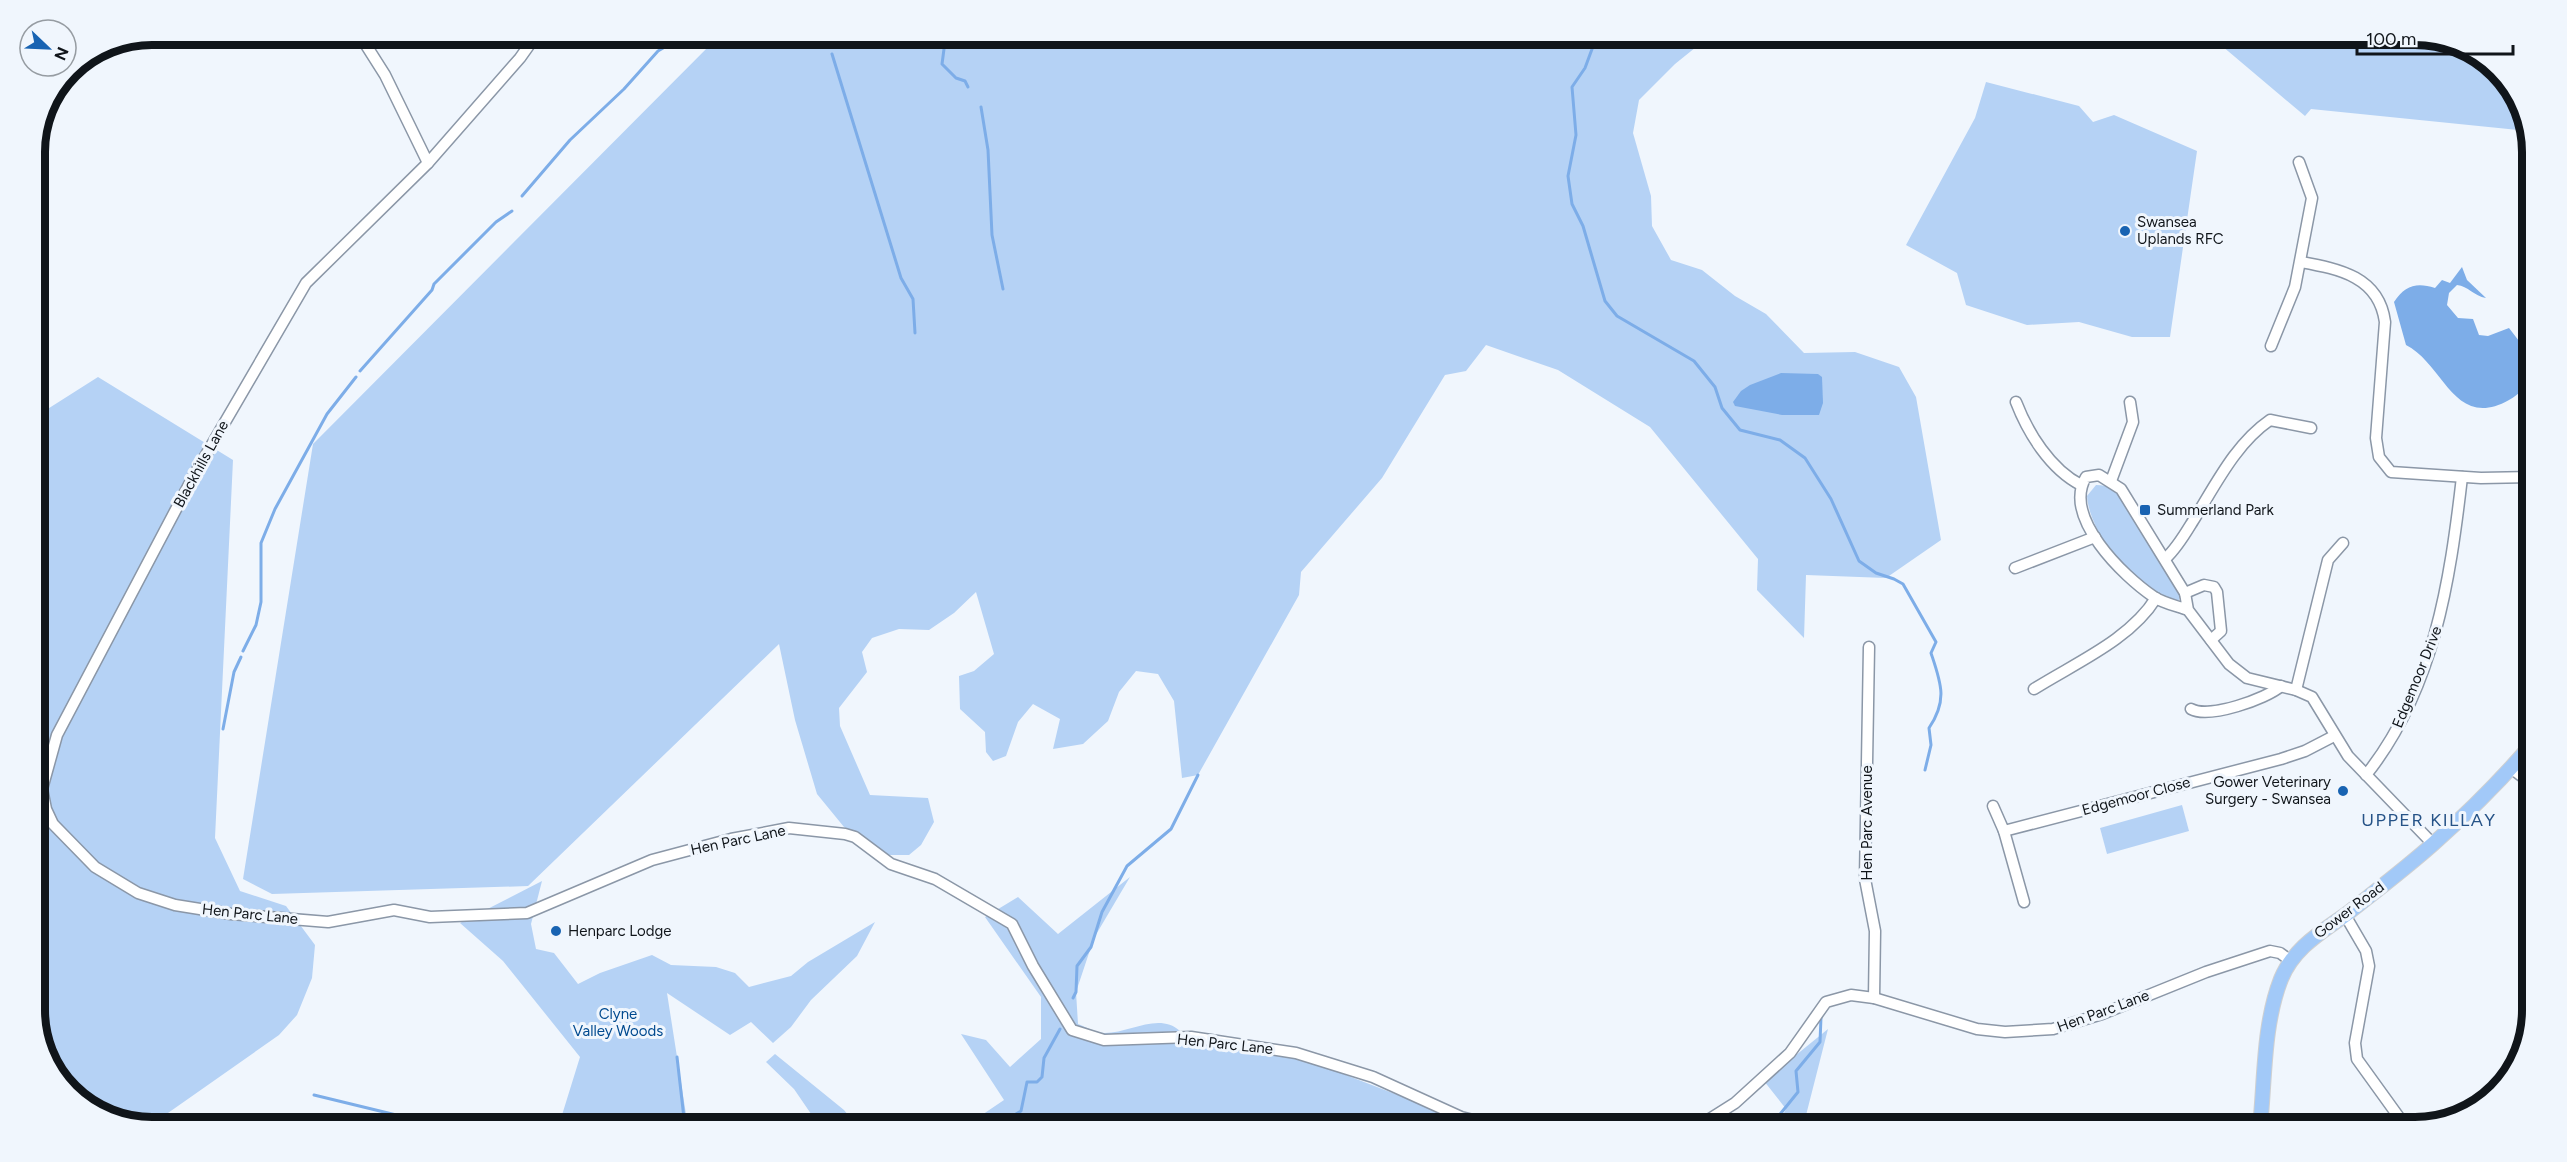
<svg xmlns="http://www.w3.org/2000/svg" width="2567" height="1162" viewBox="0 0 2567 1162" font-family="Figtree,sans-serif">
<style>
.green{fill:#b5d2f5}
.water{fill:#7dade8}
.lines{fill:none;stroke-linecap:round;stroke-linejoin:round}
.stream{stroke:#7dade8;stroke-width:3}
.minor-casing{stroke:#8b97a7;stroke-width:13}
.major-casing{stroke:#cfd0d1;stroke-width:16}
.minor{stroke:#fff;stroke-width:10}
.major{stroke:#a2c9f8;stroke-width:14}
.poi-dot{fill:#1863b2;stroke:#f0f6fd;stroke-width:2}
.labels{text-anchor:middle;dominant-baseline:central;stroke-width:6;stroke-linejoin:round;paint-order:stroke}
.poi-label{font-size:15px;fill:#10151a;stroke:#f0f6fd;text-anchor:start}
.street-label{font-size:15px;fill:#10151a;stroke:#f0f6fd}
.park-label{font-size:15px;fill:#004a8f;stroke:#f0f6fd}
.quarter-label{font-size:18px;letter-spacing:1.5px;fill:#265387;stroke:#f0f6fd}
.rim{fill:none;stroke:#10151a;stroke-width:8}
</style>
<rect width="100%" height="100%" fill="#f0f6fd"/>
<g class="green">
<path d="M720,35H1711L1675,64L1639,100L1633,133L1651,196L1652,226L1671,260L1702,270L1735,296L1766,314L1804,353L1855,352L1899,367L1916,397L1941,540L1886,578L1806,575L1804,638L1757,590L1758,559L1650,427L1558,370L1486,345L1466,371L1445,375L1382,478L1301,572L1299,595L1198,775L1182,778L1174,701L1158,674L1136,671L1119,692L1108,721L1083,744L1053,749L1060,719L1033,704L1018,722L1006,756L993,761L986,752L985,732L960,709L959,676L974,671L994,654L976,592L954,613L929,630L899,629L872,638L862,652L867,672L839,708L840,726L870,795L928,798L934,822L921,845L909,855H888L844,827L817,794L795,720L779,644L528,886L272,894L243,879L313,444Z"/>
<path d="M2415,35L2460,44L2512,87L2528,131L2311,109L2305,116L2209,35Z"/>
<path d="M1986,82L2079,106L2093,122L2114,115L2197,151L2170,337H2132L2079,322L2027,325L1966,305L1957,273L1906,245L1975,118Z"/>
<path d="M98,377L233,460L215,838L240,891L286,906L315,945L312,978L297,1015L279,1035L148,1127L107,1118L55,1075L35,1018V417Z"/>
<path d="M2096,485C2110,485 2116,491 2125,502L2181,593L2179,600C2160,604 2116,561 2105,544C2097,530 2088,512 2087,496Z"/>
<path d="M2182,805L2189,831L2107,854L2100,828Z"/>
<path d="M1130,877L1094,938L1076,992L1078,1024C1086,1027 1097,1033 1105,1033C1130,1033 1159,1012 1180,1031L1142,1034L1137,1042L1210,1044L1312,1062L1481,1127H964L1004,1100L961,1034L986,1040L1010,1067L1041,1039V997L985,917L1018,897L1058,934Z"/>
<path d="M542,881L531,924L536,949L554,953L578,984L600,973L652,955L671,965L716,967L735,973L749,987L791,976L808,962L875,922L857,956L811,1000L791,1027L773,1043L751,1022L730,1035L667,993L688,1127H563L562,1115L580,1057L503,961L460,923Z"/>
<path d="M1828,1029L1803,1127H1777L1786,1109L1764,1081Z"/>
<path d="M775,1054L844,1110L858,1127H820L794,1089L766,1062Z"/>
</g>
<g class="water">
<path d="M2462,267L2467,280L2486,298C2474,296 2468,286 2457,285L2449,293L2447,305L2458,318L2473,319L2479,335L2488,336L2509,328L2519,341L2532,349C2532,370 2531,388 2509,400C2454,431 2444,364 2406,345L2394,302C2405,285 2417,282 2435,288L2442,280L2450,283Z"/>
<path d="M1781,373L1818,374L1822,377L1823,403L1819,415H1782L1735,406L1733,402L1741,391L1750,385Z"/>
</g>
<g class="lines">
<g class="stream">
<path d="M825,34L828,43"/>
<path d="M946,34L942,64L956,78L965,81L968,87"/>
<path d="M1602,34L1595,41L1585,68L1572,87L1576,135L1568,176L1572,204L1583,226L1605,301L1617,316L1694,361L1715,387L1722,408L1740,430L1780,440L1805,458L1831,499L1859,561L1876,573L1894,579L1903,584L1936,642L1931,653C1941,683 1948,700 1929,728L1931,745L1925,770"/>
<path d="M832,54L901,278L913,299L915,333"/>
<path d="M981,107L988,150L992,235L1003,289"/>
<path d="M522,196L570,140L624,89L658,51L687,34"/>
<path d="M360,371L432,290L434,284L496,222L512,211"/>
<path d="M243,651L256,625L261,602V543L275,509L327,414L356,377"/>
<path d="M223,729L234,672L241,657"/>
<path d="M1073,998L1076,992L1077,966L1091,947L1102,912L1114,890L1127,866L1171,829L1198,775"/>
<path d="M677,1057L685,1127"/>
<path d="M314,1095L421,1121L420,1127"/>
<path d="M1004,1127L1003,1122L1021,1111L1027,1082H1037L1042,1077L1044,1058L1060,1029"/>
<path d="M1777,1127V1118L1798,1092L1796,1071L1820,1042L1821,1017"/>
</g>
<defs>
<g id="minor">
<path d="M359,34L385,75L428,163"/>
<path d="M537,34L520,58L428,163L306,283L193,477L57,735L42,789L46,809L53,824L95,867L138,893L175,905L231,914L328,922L394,910L430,917L527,913L652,860L731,839L789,828L845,834L855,837L891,864L935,879L1012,924L1033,966L1072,1030L1104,1040L1191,1037L1296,1053L1373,1077L1461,1117L1501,1127"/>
<path d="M2301,262C2340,269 2379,277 2385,322L2376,438L2379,457L2391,472L2481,478L2532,477"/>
<path d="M2271,346L2295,287L2312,198L2299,162"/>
<path d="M2016,402C2028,433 2050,469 2081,485"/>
<path d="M2111,481L2133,422L2130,402"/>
<path d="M2166,558C2177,548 2185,534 2193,521C2215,486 2235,444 2270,420L2311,428"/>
<path d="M2015,568L2095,537"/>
<path d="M2185,593L2204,585L2214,587L2217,592L2221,631L2211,640"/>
<path d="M2188,610C2177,606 2163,603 2154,597C2123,576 2062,517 2086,477L2099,475L2121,489L2185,593L2188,610L2229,664L2247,678L2296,690L2312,697L2348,756L2433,844"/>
<path d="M1869,647L1865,879L1875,931L1874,998"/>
<path d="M2034,689C2075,663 2130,640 2156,598"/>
<path d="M2296,690L2328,560L2343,543"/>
<path d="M2191,709C2209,719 2266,699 2281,686"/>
<path d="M2511,768L2532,784"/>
<path d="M2366,775C2434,690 2450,581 2462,477"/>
<path d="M1993,806L2004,831L2024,902"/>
<path d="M2004,831L2281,759L2305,751L2334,736"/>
<path d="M2345,915L2366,951L2369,966L2355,1043L2357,1059L2406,1127"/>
<path d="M1697,1127L1735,1103L1790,1053L1826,1002L1851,995L1874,998L1977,1029L2005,1032L2053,1029L2102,1014L2206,972L2270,951L2280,953L2291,961"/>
</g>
<path id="major" d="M2260,1127C2265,1079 2263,1025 2281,979C2294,947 2322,932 2348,913C2377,890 2406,868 2433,844C2468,813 2502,779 2532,744"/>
</defs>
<use href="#minor" class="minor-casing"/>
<use href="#major" class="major-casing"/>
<use href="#minor" class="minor"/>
<use href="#major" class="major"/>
</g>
<g class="poi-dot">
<circle cx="2125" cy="231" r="6"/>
<rect x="2139" y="504" width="12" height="12" rx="3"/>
<circle cx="2343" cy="791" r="6"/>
<circle cx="556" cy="931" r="6"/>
</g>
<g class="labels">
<g class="poi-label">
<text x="2137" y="222">Swansea<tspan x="2137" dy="17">Uplands RFC</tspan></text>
<text x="2157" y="510">Summerland Park</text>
<text x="2331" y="782" text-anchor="end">Gower Veterinary<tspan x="2331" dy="17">Surgery - Swansea</tspan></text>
<text x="568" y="931">Henparc Lodge</text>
</g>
<g class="street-label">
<text transform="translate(201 464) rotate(-61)">Blackhills Lane</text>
<text transform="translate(2417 677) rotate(-68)">Edgemoor Drive</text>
<text transform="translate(2136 796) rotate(-15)">Edgemoor Close</text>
<text transform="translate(1867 823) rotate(-90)">Hen Parc Avenue</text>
<text transform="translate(738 840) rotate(-12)">Hen Parc Lane</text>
<text transform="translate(2349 910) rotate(-37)">Gower Road</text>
<text transform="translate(250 914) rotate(6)">Hen Parc Lane</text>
<text transform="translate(2103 1011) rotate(-20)">Hen Parc Lane</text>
<text transform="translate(1225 1044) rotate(6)">Hen Parc Lane</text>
</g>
<g class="park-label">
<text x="618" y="1014">Clyne<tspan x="618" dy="17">Valley Woods</tspan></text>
</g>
<g class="quarter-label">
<text x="2429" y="820">UPPER KILLAY</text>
</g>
</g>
<path d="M0 0H2567V1162H0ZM152 45H2415A107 107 0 0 1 2522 152V1010A107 107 0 0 1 2415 1117H152A107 107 0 0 1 45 1010V152A107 107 0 0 1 152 45Z" fill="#f0f6fd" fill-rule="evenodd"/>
<path class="rim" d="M152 45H2415A107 107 0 0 1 2522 152V1010A107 107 0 0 1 2415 1117H152A107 107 0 0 1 45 1010V152A107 107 0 0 1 152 45Z"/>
<g transform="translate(48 48) rotate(113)"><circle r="28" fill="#f0f6fd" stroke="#969ca2" stroke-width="1.5"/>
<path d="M0-4.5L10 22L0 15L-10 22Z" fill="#1863b2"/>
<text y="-9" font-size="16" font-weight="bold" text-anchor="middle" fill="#10151a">N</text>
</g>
<path d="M2357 45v9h156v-9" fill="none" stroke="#10151a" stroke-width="3"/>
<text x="2366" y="45" font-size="18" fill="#10151a" stroke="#f0f6fd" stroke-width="4.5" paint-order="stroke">100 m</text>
</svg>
